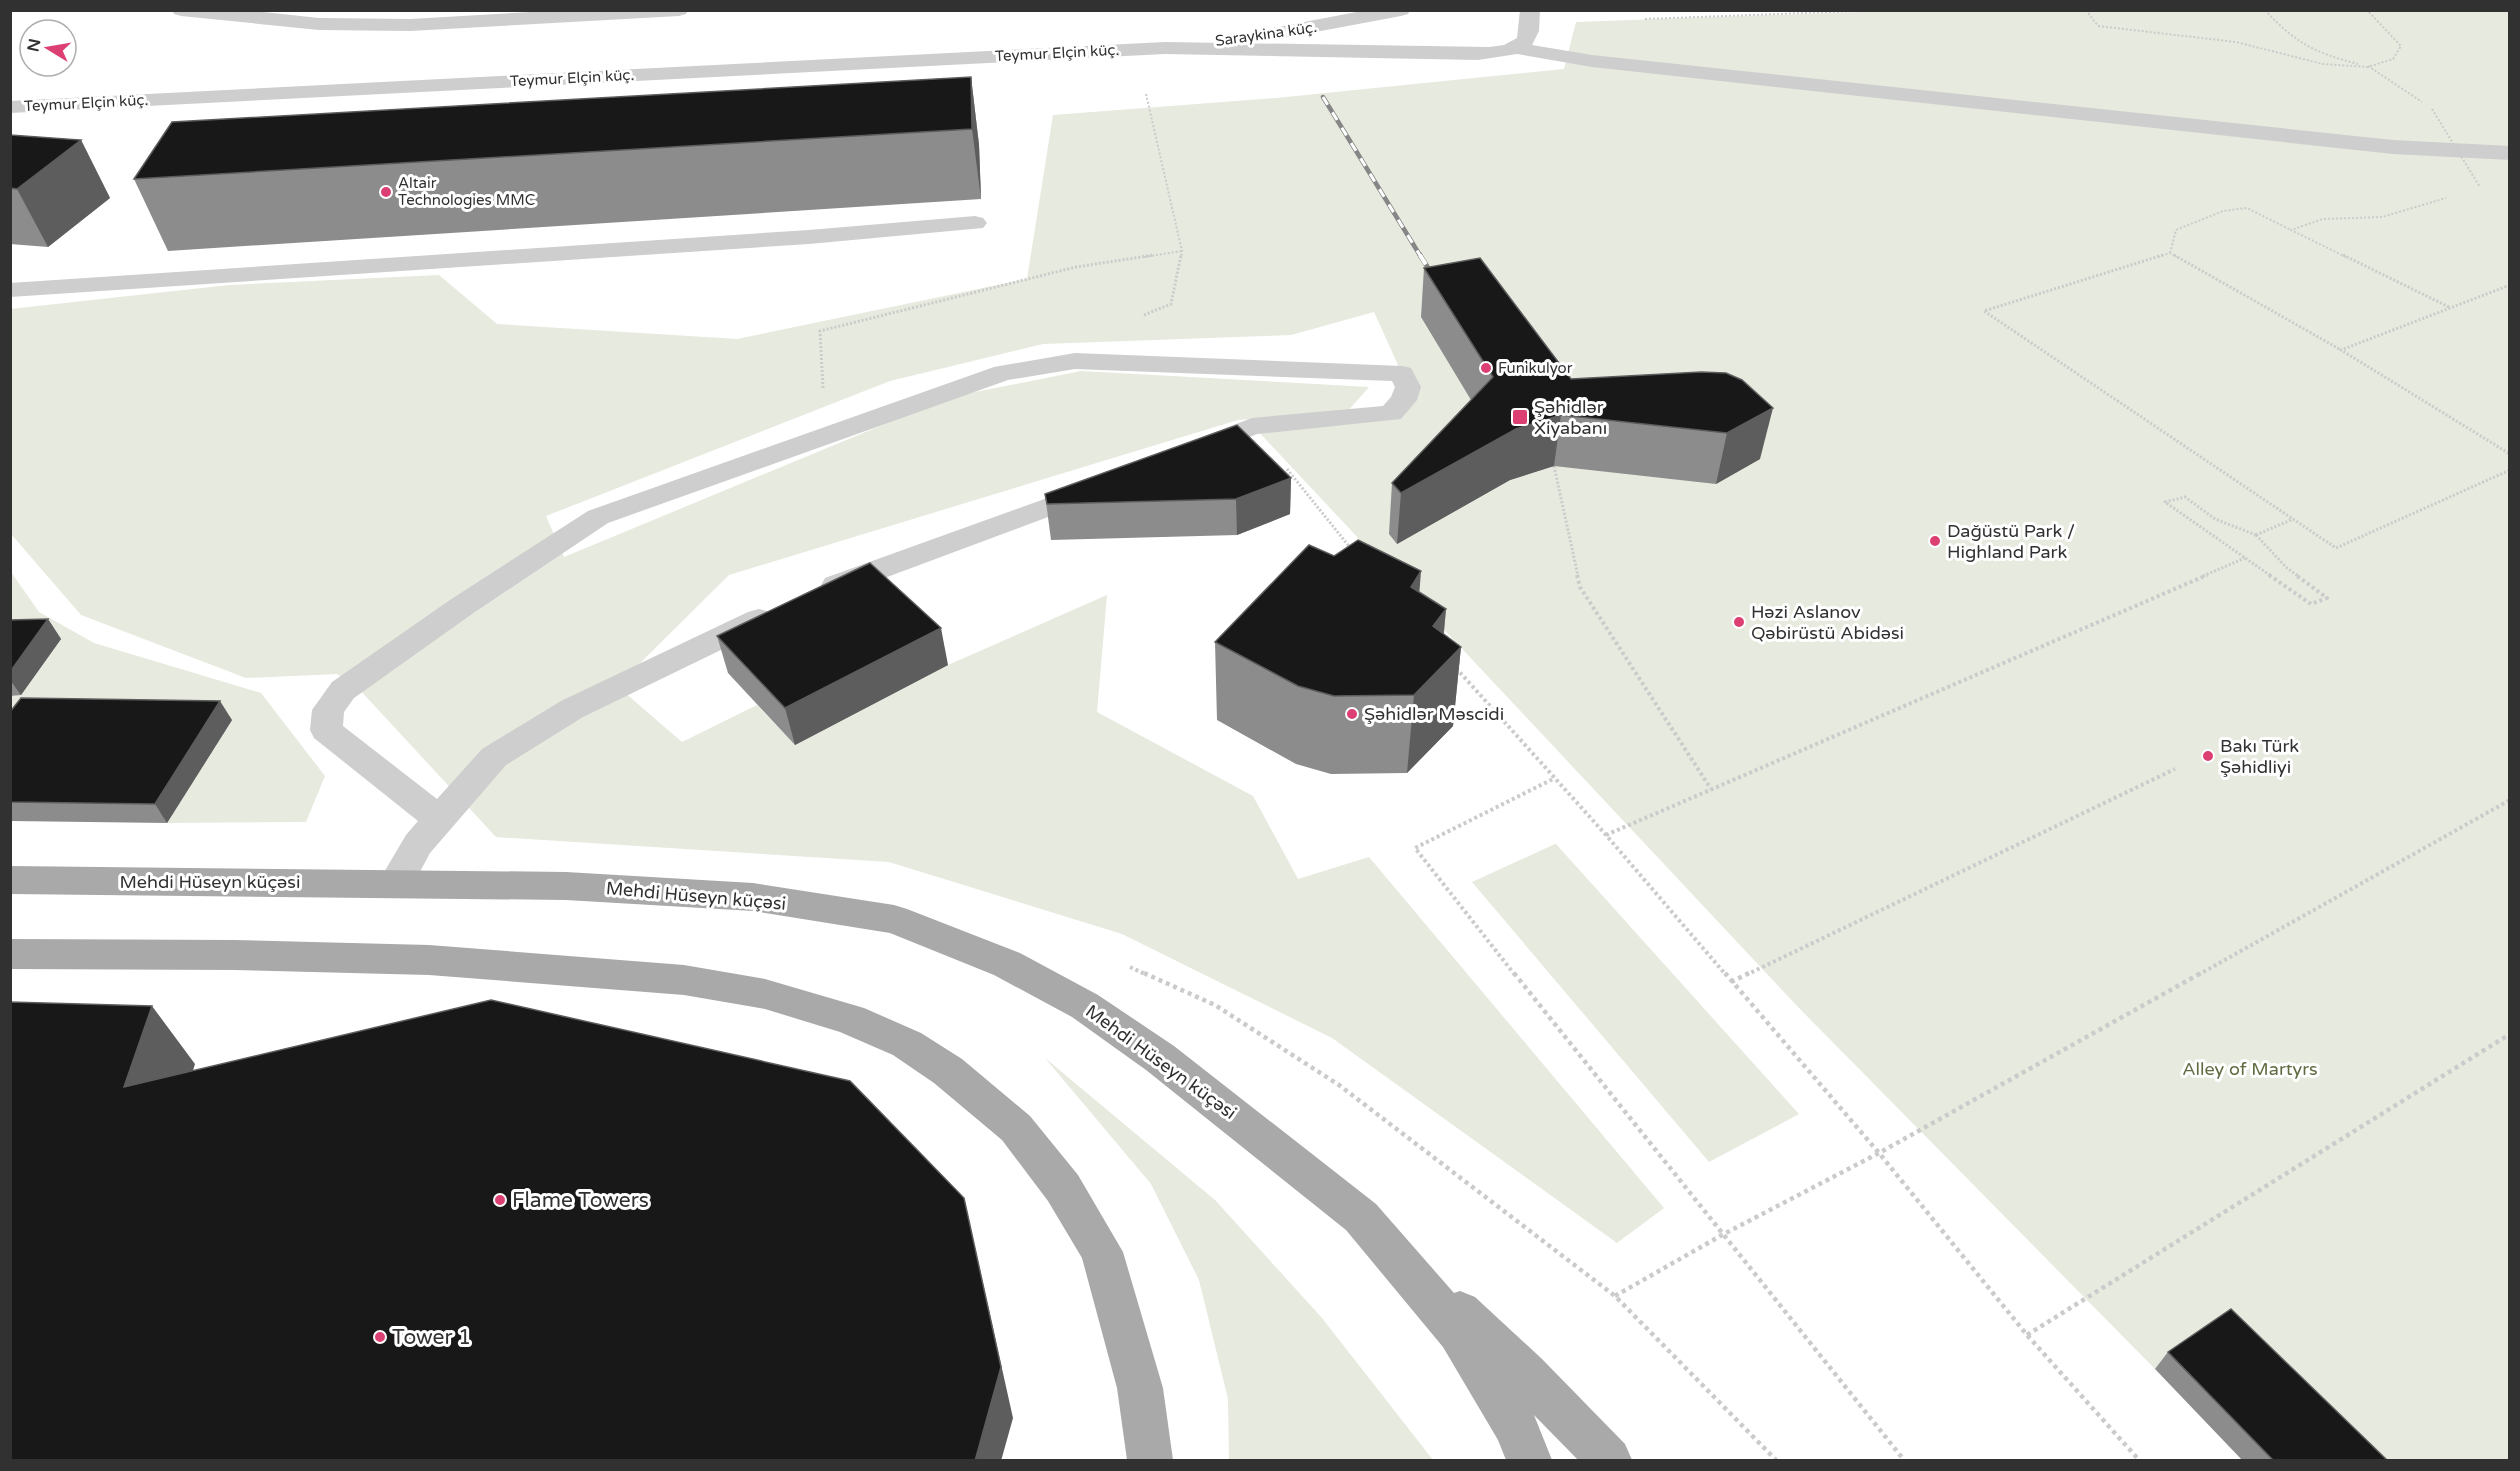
<svg xmlns="http://www.w3.org/2000/svg" width="2520" height="1471" viewBox="0 0 2520 1471" font-family="'Varela Round',sans-serif">
<style>
.green{fill:#e7eade}
.lines{fill:none;stroke-linecap:round;stroke-linejoin:round}
.path-far3{stroke:#cbcbcb;stroke-width:2;stroke-dasharray:2 2;stroke-linecap:butt}
.path-far2{stroke:#cbcbcb;stroke-width:3;stroke-dasharray:2 2;stroke-linecap:butt}
.path-far1{stroke:#cbcbcb;stroke-width:4;stroke-dasharray:3 3;stroke-linecap:butt}
.path{stroke:#cbcbcb;stroke-width:4.5;stroke-dasharray:4 4;stroke-linecap:butt}
.minor{fill:#cecece;fill-rule:evenodd}
.major{fill:#a9a9a9;fill-rule:evenodd}
.rail-far1-casing{stroke:#868686;stroke-width:4.5}
.rail-casing{stroke:#868686;stroke-width:5}
.rail-far1{stroke:#fff;stroke-width:3;stroke-dasharray:9;stroke-linecap:butt}
.rail{stroke:#fff;stroke-width:4;stroke-dasharray:11;stroke-linecap:butt}
.path-bridge{stroke:#cbcbcb;stroke-width:2;stroke-dasharray:2 2;stroke-linecap:butt}
.wall{fill:#8c8c8c}
.shaded-wall{fill:#5d5d5d}
.building{fill:#181818;stroke:#5d5d5d;stroke-width:1.5}
.poi-dot{fill:#dc4073;stroke:#fff;stroke-width:2}
.labels{text-anchor:middle;dominant-baseline:central;stroke-width:6;stroke-linejoin:round;paint-order:stroke}
.far-street-label{font-size:15px;fill:#313131;stroke:#fff}
.far-poi-label{font-size:15px;fill:#313131;stroke:#fff;text-anchor:start}
.poi-label{font-size:18px;fill:#313131;stroke:#fff;text-anchor:start}
.street-label{font-size:18px;fill:#313131;stroke:#fff}
.park-label{font-size:18px;fill:#5f6b41;stroke:#fff}
.near-poi-label{font-size:21px;fill:#313131;stroke:#fff;text-anchor:start}
</style>
<rect width="100%" height="100%" fill="#fff"/>
<g class="green">
<path d="M1918,10L2509,11V1460H2355L2217,1326L2155,1369L1798,1007L1255,428L1391,413L1408,387L1374,312L1291,335L1043,344L890,381L546,516L564,557L950,397L1081,371L1369,387L1347,412L1238,420L729,575L617,686L682,742L757,705L795,745L948,665L1107,595L1097,712L1253,796L1298,879L1369,857L1664,1208L1617,1243L1332,1038L1122,934L889,862L496,837L358,688L337,674L246,678L81,615L11,534L10,309L229,285L439,275L497,324L737,339L1027,279L1053,115L1276,98L1564,69L1576,22Z"/>
<path d="M11,572L39,612L94,643L261,693L325,776L306,822L167,823L231,720L11,750Z"/>
<path d="M1555,844H1556L1799,1114L1709,1162L1472,882Z"/>
<path d="M1045,1058L1215,1200L1322,1318L1433,1460H1229L1228,1399L1199,1280L1151,1184Z"/>
</g>
<g class="lines">
<g class="path-far3">
<path d="M2086,10L2098,26L2236,42L2323,64L2368,67L2393,59L2401,46L2367,10"/>
<path d="M2265,10C2295,43 2315,53 2358,64"/>
<path d="M1645,19L1884,10"/>
<path d="M2368,66L2422,102"/>
<path d="M1146,94L1182,251L1181,257"/>
<path d="M2170,253L2176,230L2223,211L2247,208L2291,230"/>
<path d="M1144,257L1182,251"/>
<path d="M2158,257L2170,253L2177,257"/>
<path d="M2346,257L2291,230L2323,219L2382,217L2446,198"/>
</g>
<g class="path-far2">
<path d="M2163,255L1984,311L2336,548L2510,470"/>
<path d="M2174,255L2341,350"/>
<path d="M2343,255L2449,307"/>
<path d="M2510,285L2341,350L2510,454"/>
<path d="M1144,315L1171,304L1181,255"/>
<path d="M823,388L820,331L1076,267L1154,255"/>
<path d="M1554,466L1578,576"/>
<path d="M1287,469L1352,550"/>
<path d="M2256,535L2287,568L2298,576"/>
<path d="M2256,535L2215,519L2185,497L2165,502L2271,576"/>
<path d="M2256,535L2293,519"/>
<path d="M2203,576L2245,558"/>
</g>
<g class="path-far1">
<path d="M1577,575L1580,587L1711,789"/>
<path d="M2269,575L2311,604L2327,598L2296,575"/>
<path d="M1456,668L1606,835L1726,975"/>
<path d="M1606,835L2207,575"/>
<path d="M1130,967L1147,975"/>
<path d="M1515,975L1415,848L1555,778"/>
<path d="M1746,975L2175,769"/>
<path d="M2198,975L2510,800"/>
</g>
<g class="path">
<path d="M1144,973L1215,1005L1339,1085L1615,1296L1776,1460"/>
<path d="M1514,973L1904,1460"/>
<path d="M1725,973L1879,1153L2027,1335L2139,1460"/>
<path d="M1731,982L1749,973"/>
<path d="M1615,1296L1722,1235L1879,1153L2201,973"/>
<path d="M2027,1335L2510,1034"/>
</g>
<g class="minor">
<path d="M172,10H244L319,18L410,19L565,10H688L686,14L679,16L410,31L319,30L181,16L174,14Z"/>
<path d="M1367,10H1410L1408,14L1401,16L1262,42L1255,40L1252,36L1255,32L1262,30Z"/>
<path d="M1520,10H1540L1539,31L1532,45L1592,55L2393,140L2510,146V160L2393,154L1592,67L1517,54L1478,60L1165,54L10,113V101L1165,42L1489,47L1504,45L1517,38Z"/>
<path d="M975,216L983,218L987,223L983,228L809,244L10,297V283L809,230Z"/>
<path d="M1075,353L1402,366L1411,368L1421,387L1417,400L1401,419L1257,434L1211,453L1201,455L1191,453L1187,447L1191,441L1252,418L1383,406L1391,397L1395,387L1392,381L1075,369L1008,380L608,523L472,614L354,698L344,712L343,726L437,799L482,749L561,701L748,612L759,609L770,612L774,619L770,626L583,717L506,765L430,853L408,894L395,898L382,894L377,884L406,835L418,821L314,738L310,730L312,710L332,682L450,600L588,511L994,367Z"/>
<path d="M1089,483L1099,486L1103,492L1099,498L847,592L836,595L825,592L821,585L825,578Z"/>
</g>
<g class="major">
<path d="M10,866L566,872L753,883L894,905L907,909L1020,953L1098,995L1174,1046L1376,1204L1454,1293L1460,1291L1475,1297L1542,1359L1625,1444L1632,1460H1578L1534,1415L1552,1460H1506L1498,1440L1443,1347L1346,1230L1146,1070L1072,1017L994,975L890,933L753,911L566,900L10,894Z"/>
<path d="M10,939L234,940L429,945L684,965L765,979L864,1008L921,1033L962,1059L1030,1116L1078,1175L1123,1252L1163,1388L1173,1460H1127L1117,1388L1082,1258L1048,1201L1002,1140L934,1083L893,1055L840,1032L765,1009L684,995L429,975L234,970L10,969Z"/>
</g>
<defs>
<path id="rail-far1" d="M1323,97L1421,257"/>
<path id="rail" d="M1420,255L1436,281"/>
</defs>
<use href="#rail-far1" class="rail-far1-casing"/>
<use href="#rail" class="rail-casing"/>
<use href="#rail-far1" class="rail-far1"/>
<use href="#rail" class="rail"/>
<path class="path-bridge" d="M2432,109L2480,187"/>
</g>
<g class="wall">
<path d="M971,77L979,145L981,199L168,251L134,179Z"/>
<path d="M10,135L81,140L110,198L48,247L10,244Z"/>
<path d="M1424,268L1571,379L1701,372L1760,459L1716,484L1554,466L1510,480L1397,544L1389,534L1392,483L1471,400L1421,317Z"/>
<path d="M1291,478L1290,514L1237,535L1051,540L1045,494Z"/>
<path d="M1420,592L1446,609L1444,634L1461,647L1453,726L1407,773L1331,774L1296,764L1217,720L1215,642Z"/>
<path d="M48,619L61,639L21,695L10,696V620Z"/>
<path d="M717,636L948,665L795,745L728,673Z"/>
<path d="M10,712L232,720L167,823L10,821Z"/>
<path d="M2168,1352L2388,1461H2243L2155,1369Z"/>
</g>
<g class="shaded-wall">
<path d="M971,77L979,145L981,199L972,129Z"/>
<path d="M81,140L110,198L48,247L17,189Z"/>
<path d="M1773,408L1760,459L1716,484L1727,433Z"/>
<path d="M1561,415L1554,466L1510,480L1397,544L1401,493L1516,429Z"/>
<path d="M1291,478L1290,514L1237,535L1236,499Z"/>
<path d="M1421,571L1415,649L1411,587Z"/>
<path d="M1446,609L1440,668L1461,647L1453,726L1407,773L1414,695L1433,626Z"/>
<path d="M48,619L61,639L21,695L10,680V672Z"/>
<path d="M941,628L948,665L795,745L785,708Z"/>
<path d="M220,701L232,720L167,823L155,804Z"/>
<path d="M152,1006L195,1064L170,1143L124,1087Z"/>
<path d="M964,1198L1013,1418L1001,1461H975Z"/>
</g>
<g class="building">
<path d="M971,77L972,129L134,179L172,122Z"/>
<path d="M10,135L81,140L17,189L10,188Z"/>
<path d="M1480,258L1571,379L1701,372L1726,373L1742,380L1773,408L1727,433L1561,415L1516,429L1401,493L1392,483L1493,377L1424,268Z"/>
<path d="M1237,425L1291,478L1236,499L1047,504L1045,494Z"/>
<path d="M1358,540L1421,571L1411,587L1446,609L1433,626L1461,647L1414,695L1334,696L1298,686L1215,642L1309,545L1334,556Z"/>
<path d="M870,563L941,628L785,708L717,636Z"/>
<path d="M48,619L10,672V620Z"/>
<path d="M21,698L220,701L155,804L10,802V712Z"/>
<path d="M491,1000L850,1081L964,1198L1001,1367L975,1461H10V1002L152,1006L124,1087Z"/>
<path d="M2231,1309L2388,1461H2274L2168,1352Z"/>
</g>
<g class="poi-dot">
<circle cx="386" cy="192" r="6"/>
<circle cx="1486" cy="368" r="6"/>
<rect x="1512" y="409" width="16" height="16" rx="3"/>
<circle cx="1935" cy="541" r="6"/>
<circle cx="1739" cy="622" r="6"/>
<circle cx="1352" cy="714" r="6"/>
<circle cx="2208" cy="756" r="6"/>
<circle cx="500" cy="1200" r="6"/>
<circle cx="380" cy="1337" r="6"/>
</g>
<g class="labels">
<g class="far-street-label">
<text transform="translate(1266 34) rotate(-8)">Saraykina küç.</text>
<text transform="translate(1057 53) rotate(-3)">Teymur Elçin küç.</text>
<text transform="translate(572 78) rotate(-3)">Teymur Elçin küç.</text>
<text transform="translate(86 103) rotate(-3)">Teymur Elçin küç.</text>
</g>
<g class="far-poi-label">
<text x="398" y="183">Altair<tspan x="398" dy="17">Technologies MMC</tspan></text>
<text x="1498" y="368">Funikulyor</text>
</g>
<g class="poi-label">
<text x="1534" y="407">Şəhidlər<tspan x="1534" dy="21">Xiyabanı</tspan></text>
<text x="1947" y="531">Dağüstü Park /<tspan x="1947" dy="21">Highland Park</tspan></text>
<text x="1751" y="612">Həzi Aslanov<tspan x="1751" dy="21">Qəbirüstü Abidəsi</tspan></text>
<text x="1364" y="714">Şəhidlər Məscidi</text>
<text x="2220" y="746">Bakı Türk<tspan x="2220" dy="21">Şəhidliyi</tspan></text>
</g>
<g class="street-label">
<text x="210" y="882">Mehdi Hüseyn küçəsi</text>
<text transform="translate(696 896) rotate(5)">Mehdi Hüseyn küçəsi</text>
<text transform="translate(1161 1062) rotate(36)">Mehdi Hüseyn küçəsi</text>
</g>
<g class="park-label">
<text x="2250" y="1069">Alley of Martyrs</text>
</g>
<g class="near-poi-label">
<text x="512" y="1200">Flame Towers</text>
<text x="392" y="1337">Tower 1</text>
</g>
</g>
<rect width="2520" height="1471" fill="none" stroke="#313131" stroke-width="24"/>
<g transform="translate(48 48) rotate(281)"><circle r="28" fill="#ffffff" stroke="#adadad" stroke-width="1.5"/>
<path d="M0-4.5L10 22L0 15L-10 22Z" fill="#dc4073"/>
<text y="-9" font-size="16" font-weight="bold" text-anchor="middle" fill="#313131">N</text>
</g>
</svg>
